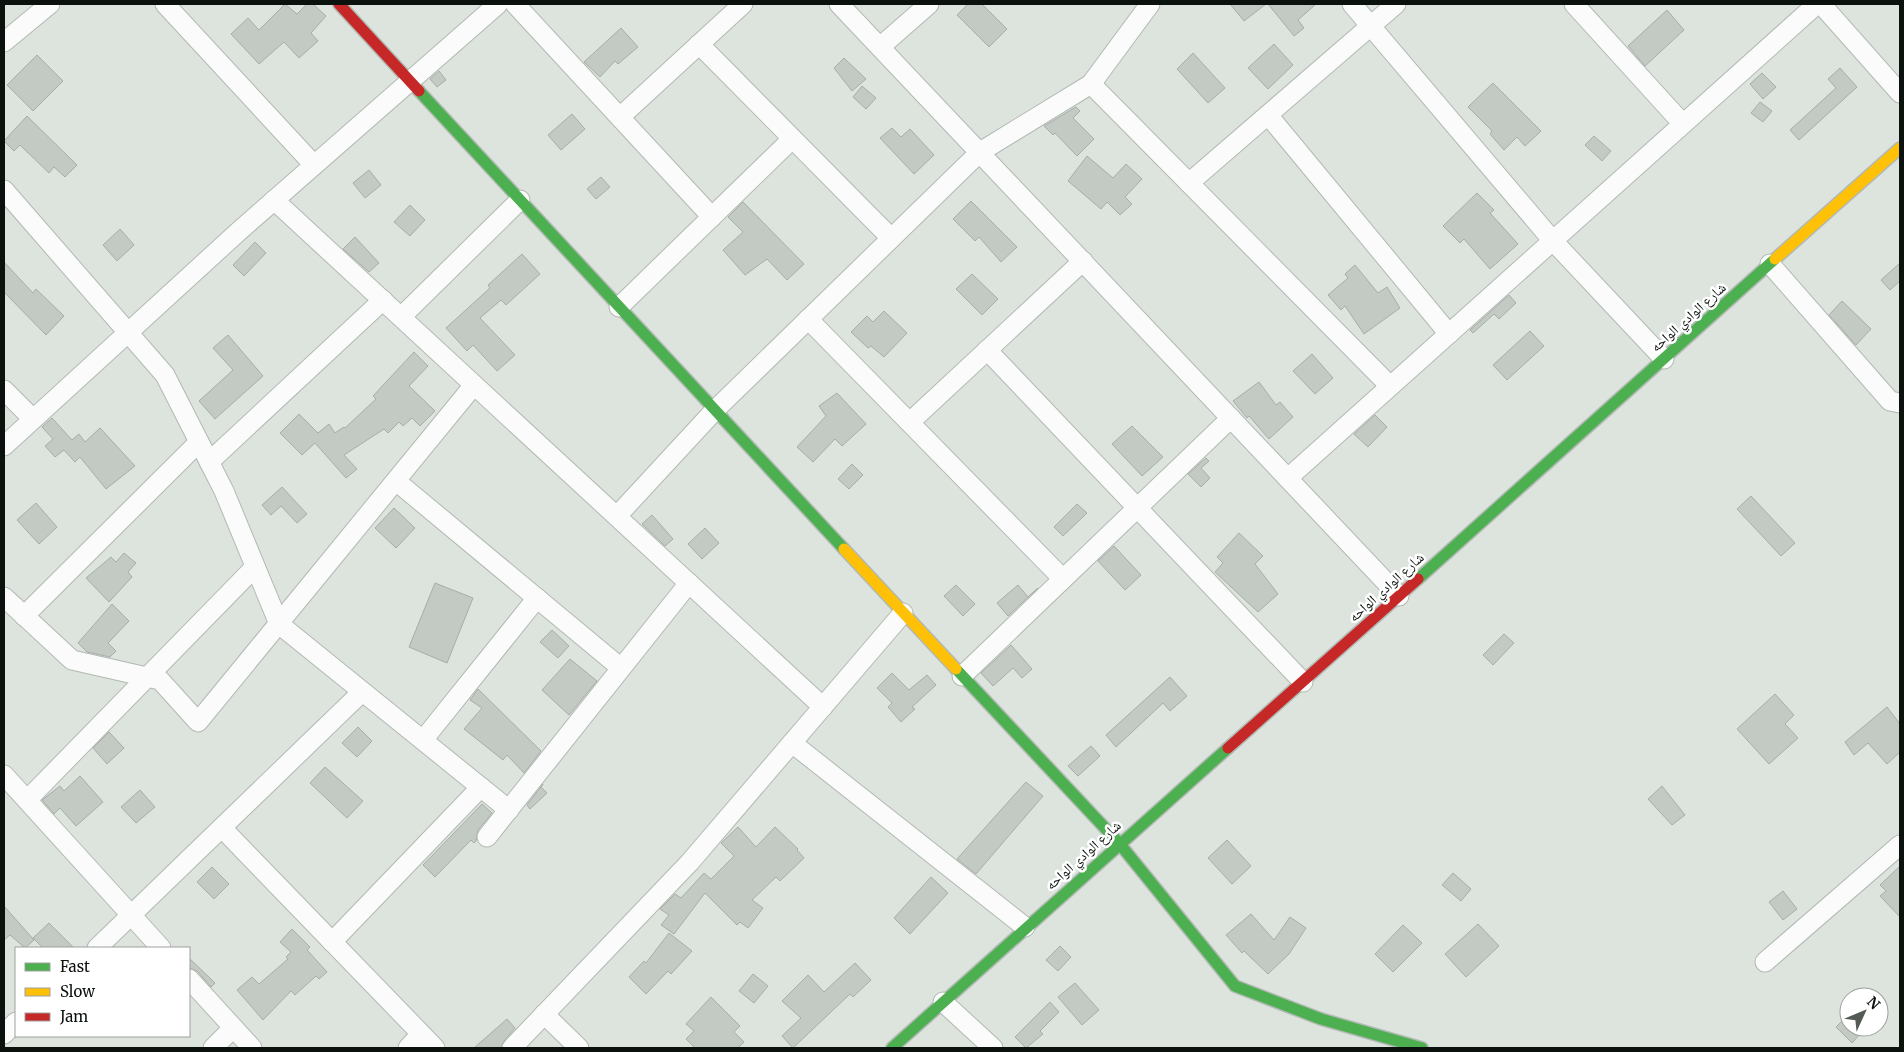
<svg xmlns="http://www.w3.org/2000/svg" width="1904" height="1052" viewBox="0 0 1904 1052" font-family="Merriweather,'Noto Naskh Arabic',serif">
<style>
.building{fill:#c3cac4;stroke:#a7ada8}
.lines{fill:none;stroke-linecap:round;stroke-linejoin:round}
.street-casing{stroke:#b2b9b3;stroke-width:21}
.fast-casing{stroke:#b2b9b3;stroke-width:14}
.slow-casing{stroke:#b2b9b3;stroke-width:14}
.jam-casing{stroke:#b2b9b3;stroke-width:14}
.street{stroke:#fafbfa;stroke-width:19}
.fast{stroke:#4caf50;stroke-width:11}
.slow{stroke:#ffc107;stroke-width:11}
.jam{stroke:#c62828;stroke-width:11}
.labels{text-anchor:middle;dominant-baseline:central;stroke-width:5;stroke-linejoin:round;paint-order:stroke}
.street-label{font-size:14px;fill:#0b110c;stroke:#fff}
</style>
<rect width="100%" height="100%" fill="#dce4dd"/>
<g class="building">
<path d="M285,4L297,14L307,4H313L326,16L311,33L318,41L299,58L284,42L259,64L231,34L248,18L259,30Z"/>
<path d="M968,4H982L1007,29L989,47L957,15Z"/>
<path d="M1230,4H1266L1244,21Z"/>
<path d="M1268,4H1316L1298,20L1304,28L1294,36Z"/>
<path d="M1667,10L1684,30L1645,66L1628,46Z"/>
<path d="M621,28L638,47L618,64L615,61L600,77L584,62Z"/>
<path d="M1274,44L1293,65L1268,89L1248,68Z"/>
<path d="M1193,53L1225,88L1208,103L1177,69Z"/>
<path d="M37,55L63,81L33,111L7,85Z"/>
<path d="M844,58L866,79L852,91L834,68Z"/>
<path d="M1840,68L1857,87L1799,140L1790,130L1836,88L1828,79Z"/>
<path d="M439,71L446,80L437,87L430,79Z"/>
<path d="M1762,73L1776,87L1763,99L1750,84Z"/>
<path d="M1493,83L1541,131L1525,146L1517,137L1504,150L1490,134L1492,131L1468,107Z"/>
<path d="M862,86L876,98L866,109L853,97Z"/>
<path d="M1760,102L1772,111L1763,122L1751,113Z"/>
<path d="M1076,107L1080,111L1073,118L1094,139L1077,156L1055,133L1053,135L1044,126Z"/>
<path d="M572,114L585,129L561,150L548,135Z"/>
<path d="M27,116L77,165L65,177L54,167L49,173L20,145L14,151L4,141Z"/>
<path d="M892,128L901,137L910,129L934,155L914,174L880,138Z"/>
<path d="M1594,136L1611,151L1602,161L1585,145Z"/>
<path d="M1087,156L1113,178L1126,164L1142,179L1125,197L1132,204L1120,215L1107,202L1101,209L1068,181Z"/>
<path d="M369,170L381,185L365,198L353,183Z"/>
<path d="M601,177L610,187L596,199L587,189Z"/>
<path d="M1477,193L1494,210L1490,213L1518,244L1490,269L1464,239L1460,243L1443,226Z"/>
<path d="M971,201L1017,247L1001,262L979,237L975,241L953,219Z"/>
<path d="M743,202L804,264L787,280L767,259L745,275L723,250L743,232L728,217Z"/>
<path d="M410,205L425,220L410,236L394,222Z"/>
<path d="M120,229L134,245L117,261L103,245Z"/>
<path d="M355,237L379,263L369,272L343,249Z"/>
<path d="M255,242L266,253L244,276L233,265Z"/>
<path d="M522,254L540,274L506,305L501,300L480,318L515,355L497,371L473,345L467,351L446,328L490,288L488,285Z"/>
<path d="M4,262L33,293L36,289L64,316L46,335L4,292Z"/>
<path d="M1900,263V281L1890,290L1881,280Z"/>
<path d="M1355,265L1378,293L1387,287L1400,308L1364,334L1345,306L1341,310L1328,295L1348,278L1345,274Z"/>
<path d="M972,274L998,299L982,315L956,289Z"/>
<path d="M1509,295L1516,303L1499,319L1494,314L1473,333L1470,330Z"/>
<path d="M1842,301L1871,329L1856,345L1829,315Z"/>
<path d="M884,311L907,333L884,357L871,346L868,348L851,332L867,316L873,322Z"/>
<path d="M1530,331L1544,346L1507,380L1493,365Z"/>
<path d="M228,335L263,376L215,419L199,401L233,370L213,348Z"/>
<path d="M414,352L428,366L409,386L435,411L420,426L412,418L403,426L399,422L388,433L384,429L344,455L357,469L346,478L315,443L302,455L280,433L299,414L318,433L329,424L335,433L344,427L345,428L376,399L373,396Z"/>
<path d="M1312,354L1333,378L1315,394L1293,371Z"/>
<path d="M1259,382L1276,405L1280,402L1293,417L1269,439L1249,416L1247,418L1233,401Z"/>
<path d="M837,393L866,424L842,446L835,439L813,462L797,447L826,416L819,406Z"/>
<path d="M1375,415L1387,427L1368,447L1354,434Z"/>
<path d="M52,418L72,440L79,434L85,442L100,428L135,466L106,489L80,457L75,462L64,450L55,457L45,446L53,439L42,427Z"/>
<path d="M1132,426L1163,457L1142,476L1112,444Z"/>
<path d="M1206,458L1209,461L1201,468L1210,478L1201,487L1188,474Z"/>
<path d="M852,464L863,475L849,489L838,479Z"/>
<path d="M282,487L307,514L297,523L281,506L271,515L262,505Z"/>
<path d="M1751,496L1795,543L1781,556L1737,509Z"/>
<path d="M36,503L57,527L39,544L17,520Z"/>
<path d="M1077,504L1087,513L1063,536L1054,527Z"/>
<path d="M394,508L415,528L396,548L375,528Z"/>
<path d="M652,515L673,539L665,546L642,524Z"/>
<path d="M705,528L719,543L702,559L688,544Z"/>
<path d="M1239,533L1263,556L1255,564L1278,594L1258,612L1215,572L1223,563L1217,557Z"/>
<path d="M1114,546L1141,575L1125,590L1098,561Z"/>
<path d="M124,553L136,563L128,572L132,577L109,602L86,578L111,557L116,562Z"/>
<path d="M435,583L473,598L447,663L409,647Z"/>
<path d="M956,585L975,604L963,616L944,596Z"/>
<path d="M1018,585L1028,597L1038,588L1008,616L997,603Z"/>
<path d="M112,604L129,621L108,643L116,651L110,657L87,652L78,643Z"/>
<path d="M552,630L569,646L558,658L540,642Z"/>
<path d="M1504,634L1514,643L1493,665L1483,655Z"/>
<path d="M1011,645L1032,669L1022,678L1013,668L993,686L981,673Z"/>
<path d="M570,659L597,681L569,715L542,690Z"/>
<path d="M892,673L909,690L927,675L936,685L912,707L915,709L901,722L888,707L892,703L877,688Z"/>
<path d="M1170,677L1187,696L1170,711L1163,703L1116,747L1106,735Z"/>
<path d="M478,689L541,751L524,773L507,755L503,760L464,729L482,708L470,700Z"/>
<path d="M1775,694L1794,715L1785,724L1798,738L1769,764L1737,729Z"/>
<path d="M1887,707L1900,724V752L1887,764L1868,743L1854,755L1845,742Z"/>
<path d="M358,727L372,741L357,757L342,743Z"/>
<path d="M109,732L124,748L107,764L93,748Z"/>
<path d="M1091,746L1100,756L1078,776L1068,766Z"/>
<path d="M325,767L363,801L347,818L310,783Z"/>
<path d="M80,776L103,802L76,826L60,808L54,814L42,800L60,786L64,791Z"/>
<path d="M1026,782L1043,796L976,874L957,859Z"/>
<path d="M543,784L541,787L547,793L530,809L527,805Z"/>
<path d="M1662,786L1685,815L1672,825L1648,799Z"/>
<path d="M140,790L155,807L136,823L121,807Z"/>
<path d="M482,804L492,813L478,830L476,841L474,843L471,840L435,877L423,865Z"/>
<path d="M738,827L756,847L775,827L798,849L797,850L804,858L780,881L776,877L752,900L763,908L748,928L740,922L737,925L705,893L674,934L661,925L669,915L660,909L675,894L681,898L704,873L711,879L734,856L721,843Z"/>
<path d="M1227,840L1251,866L1232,884L1208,858Z"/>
<path d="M1900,866V917L1880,896L1886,891L1880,885Z"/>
<path d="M212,867L229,884L214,899L197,882Z"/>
<path d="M1453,873L1471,889L1461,901L1442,885Z"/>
<path d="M931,877L948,893L910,934L894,918Z"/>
<path d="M1783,891L1797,909L1783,920L1769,902Z"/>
<path d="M4,906L34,940L25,948L10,935L4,940Z"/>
<path d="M1251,914L1274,940L1290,917L1306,928L1289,954L1268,974L1244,951L1242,953L1226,935Z"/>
<path d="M49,923L74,948H43L33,938Z"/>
<path d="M1478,924L1499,946L1466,977L1445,954Z"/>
<path d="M1403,925L1422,943L1393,972L1375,954Z"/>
<path d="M292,929L310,947L307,950L327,972L319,979L316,976L295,995L291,991L263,1020L237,990L252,977L259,984L288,959L286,957L291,952L280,942Z"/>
<path d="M669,933L692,951L671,974L668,971L646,994L629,977L644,961L646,963Z"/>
<path d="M1060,946L1071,957L1058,971L1046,960Z"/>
<path d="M189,958L215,983L211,987L197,971L189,968Z"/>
<path d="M855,963L871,980L853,997L850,994L793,1048L782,1036L801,1018L782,1001L808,975L824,992Z"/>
<path d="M753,974L768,986L754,1003L739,991Z"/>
<path d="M1075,983L1099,1010L1082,1025L1058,997Z"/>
<path d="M711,997L740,1026L734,1032L744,1042L738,1048H695L686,1039L694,1031L686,1024Z"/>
<path d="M1050,1002L1059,1012L1040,1031L1043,1034L1026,1048L1015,1037Z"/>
<path d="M1846,1017L1849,1020V1027H1856L1862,1032L1852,1043L1836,1027Z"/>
<path d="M507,1019L515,1028L504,1041L501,1048H474Z"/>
</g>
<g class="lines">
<defs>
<g id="street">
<path d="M165,4L314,165"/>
<path d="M515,4L712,217"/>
<path d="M839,4L1399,596"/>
<path d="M1352,4L1553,241L1664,359"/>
<path d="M1574,4L1683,124"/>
<path d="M1821,4L1900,93"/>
<path d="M4,42L50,4"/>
<path d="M699,44L891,238"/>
<path d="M880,47L929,4"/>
<path d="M1091,84L1390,386"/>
<path d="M1268,115L1449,334"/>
<path d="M620,117L743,4"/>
<path d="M1189,183L1396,4"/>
<path d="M4,190L165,375L224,491L279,624L509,810"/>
<path d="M274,200L823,707"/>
<path d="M1770,264L1890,401L1900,403"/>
<path d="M619,307L792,139"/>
<path d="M401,317L520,200"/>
<path d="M808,319L1063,579"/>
<path d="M987,350L1303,682"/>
<path d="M4,390L33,419"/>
<path d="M910,422L1083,261"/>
<path d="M4,446L238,232L498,4"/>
<path d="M209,462L383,300"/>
<path d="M1288,478L1817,4"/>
<path d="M396,481L621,668"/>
<path d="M617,516L715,410L980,152L1091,84L1150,4"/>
<path d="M4,597L72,660L160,680L198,722L474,385"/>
<path d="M24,616L199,442"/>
<path d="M962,676L1231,418"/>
<path d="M423,740L537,598"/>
<path d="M792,743L1025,927"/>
<path d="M4,775L161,948"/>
<path d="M27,800L255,567"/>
<path d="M222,828L435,1048"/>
<path d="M487,837L689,583"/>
<path d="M332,942L481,787"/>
<path d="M97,948L362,692"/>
<path d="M1765,962L1900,845"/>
<path d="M189,979L252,1048"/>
<path d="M943,1002L993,1048"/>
<path d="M544,1014L579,1048"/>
<path d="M4,1034L16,1022"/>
<path d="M213,1048L233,1028"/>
<path d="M408,1048L421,1034"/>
<path d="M512,1048L690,862L903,613"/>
</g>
<g id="fast">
<path d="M419,91L844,549"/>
<path d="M1418,579L1775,259"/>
<path d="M956,669L1119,843L1235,986L1321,1019L1422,1048"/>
<path d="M892,1048L1228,748"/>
</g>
<g id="slow">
<path d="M1775,259L1900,148"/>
<path d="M844,549L956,669"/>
</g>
<g id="jam">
<path d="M339,4L419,91"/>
<path d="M1228,748L1418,579"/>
</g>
</defs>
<use href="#street" class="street-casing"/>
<use href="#fast" class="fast-casing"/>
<use href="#slow" class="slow-casing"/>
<use href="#jam" class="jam-casing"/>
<use href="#street" class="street"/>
<use href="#fast" class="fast"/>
<use href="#slow" class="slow"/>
<use href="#jam" class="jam"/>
</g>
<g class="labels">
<g class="street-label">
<text transform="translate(1688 317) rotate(-42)">شارع الوادي الواحه</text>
<text transform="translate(1386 587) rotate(-42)">شارع الوادي الواحه</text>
<text transform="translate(1083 855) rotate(-42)">شارع الوادي الواحه</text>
</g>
</g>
<rect width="1904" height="1052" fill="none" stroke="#0b110c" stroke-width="10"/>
<rect x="15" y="947" width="175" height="90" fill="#ffffff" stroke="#9da09e"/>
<rect x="25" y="963" width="25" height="8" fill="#4caf50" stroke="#9da09e"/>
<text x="60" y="972" font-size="15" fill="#0b110c">Fast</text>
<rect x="25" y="988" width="25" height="8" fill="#ffc107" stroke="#9da09e"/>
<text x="60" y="997" font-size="15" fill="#0b110c">Slow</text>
<rect x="25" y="1013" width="25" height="8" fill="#c62828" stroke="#9da09e"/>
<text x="60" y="1022" font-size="15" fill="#0b110c">Jam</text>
<g transform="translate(1864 1012) rotate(46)"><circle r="24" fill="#ffffff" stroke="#9da09e"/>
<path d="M0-4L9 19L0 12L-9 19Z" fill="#545b55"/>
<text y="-8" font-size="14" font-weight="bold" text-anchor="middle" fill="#0b110c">N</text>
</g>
</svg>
